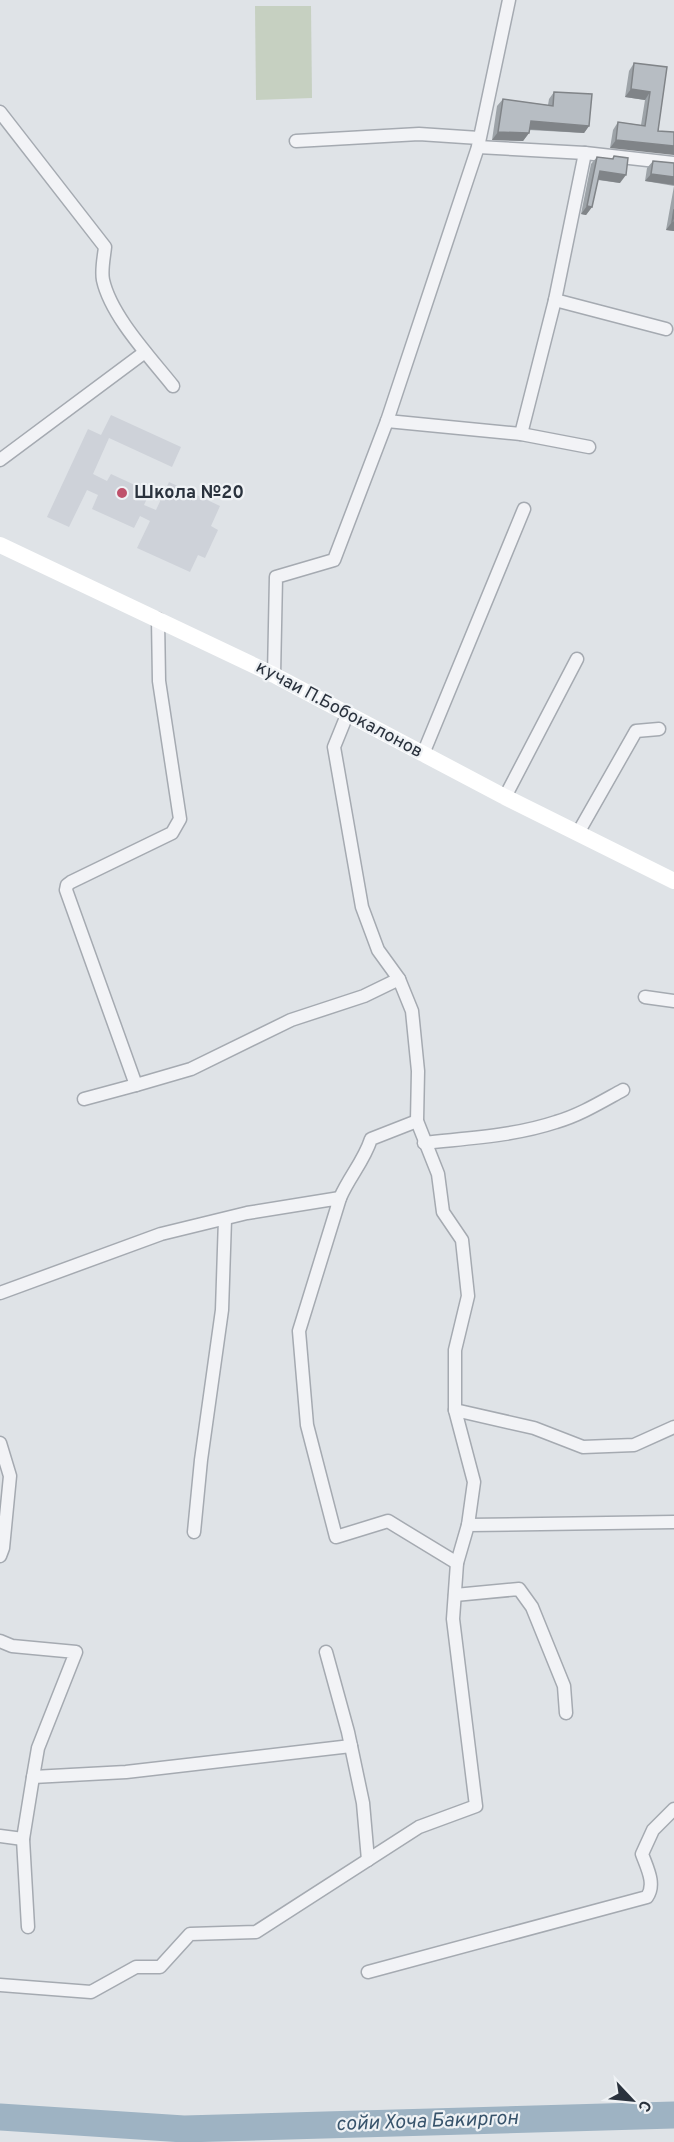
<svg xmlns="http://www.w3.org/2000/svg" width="674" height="2142" viewBox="0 0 674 2142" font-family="Overpass,sans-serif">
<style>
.built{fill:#ced2d9}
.park{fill:#c6d0c1}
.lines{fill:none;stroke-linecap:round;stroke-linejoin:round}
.river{stroke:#9eb3c3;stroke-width:27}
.street-casing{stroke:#a5aab1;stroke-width:15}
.street{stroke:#f2f3f6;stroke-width:12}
.secondary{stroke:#fff;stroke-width:16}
.wall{fill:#9da3a8}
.shaded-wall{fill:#808488}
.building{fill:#b7bdc3;stroke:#808488;stroke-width:1.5}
.poi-dot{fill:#bf516b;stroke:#eff2f5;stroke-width:2}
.labels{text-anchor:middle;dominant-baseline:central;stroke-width:4.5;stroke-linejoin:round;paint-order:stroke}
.poi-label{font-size:18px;font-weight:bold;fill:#2a323d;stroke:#eff2f5;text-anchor:start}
.street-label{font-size:18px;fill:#2a323d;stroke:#eff2f5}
.water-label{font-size:20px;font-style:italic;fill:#38546c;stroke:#eff2f5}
</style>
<rect width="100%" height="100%" fill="#dfe3e7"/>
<path class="built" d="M111,415L181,447L172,467L109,438L93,474L107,481L111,474L150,492L144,505L156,510L169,482L220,506L211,526L218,530L205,558L198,555L190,572L137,548L150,521L140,516L134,528L92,509L98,495L87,490L69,527L47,517L88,429L101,435Z"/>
<path class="park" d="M255,6H311L312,98L256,100Z"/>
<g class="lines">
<path class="river" d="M0,2117L184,2129L674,2115"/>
<defs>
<g id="street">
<path d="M0,112L105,247C104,257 101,270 103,280C111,316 150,357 173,386"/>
<path d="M296,141L419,134L479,138"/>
<path d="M478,147L585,153L674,163"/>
<path d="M555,300L666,329"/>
<path d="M387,421L521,434L589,447"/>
<path d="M521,434L555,300L585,153"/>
<path d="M0,460L145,352"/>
<path d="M158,619L159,681L180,819L172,833L71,882L67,885L66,890L136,1085L191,1069L291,1020L364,996L399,979"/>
<path d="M274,675L276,577L334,560L387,421L478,147L509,0"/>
<path d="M347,715L334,747L362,907L378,950L399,979L412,1011L418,1071L417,1121L438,1174L443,1212L462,1240L468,1296L455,1350V1410L474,1482L468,1525"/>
<path d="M423,754L524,509"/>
<path d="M505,797L577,659"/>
<path d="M578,833L636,731L659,729"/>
<path d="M645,997L674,1001"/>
<path d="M84,1099L136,1085"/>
<path d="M424,1143C468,1138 514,1136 556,1122C580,1115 601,1102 623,1090"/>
<path d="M340,1198C349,1177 364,1161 371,1139L417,1121"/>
<path d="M0,1293L161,1234L247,1213L340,1198L299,1331L307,1425L336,1537L388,1521L457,1563"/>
<path d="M455,1410L534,1428L583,1447L634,1445L674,1427"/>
<path d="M0,1443L10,1476L3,1548L0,1556"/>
<path d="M194,1532L201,1460L222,1310L225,1219"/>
<path d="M455,1595L519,1589L532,1607L564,1686L566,1713"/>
<path d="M0,1641L12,1646L76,1652L38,1748L33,1777L23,1839L28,1927"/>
<path d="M326,1652L348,1732L363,1803L368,1860"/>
<path d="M33,1777L126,1772L351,1746"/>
<path d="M0,1836L23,1839"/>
<path d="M368,1972L647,1897C656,1884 647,1868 642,1854L653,1830L674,1809"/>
<path d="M0,1985L91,1992L136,1967H160L190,1934L256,1932L419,1827L476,1806L453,1619L457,1563L468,1525L674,1522"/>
</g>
</defs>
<use href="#street" class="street-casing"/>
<use href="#street" class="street"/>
<path class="secondary" d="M0,545L274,675L505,797L674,881"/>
</g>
<g class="wall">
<path d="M634,63L667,67L658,131L610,148L613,130L618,122L641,125L645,100L625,97L629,71Z"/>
<path d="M554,92L589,126L584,133L529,130V133L523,141L492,140L497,106L503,99L548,105L549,99Z"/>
<path d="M614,156L620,183L598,180L592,207L586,215L581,214L591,164L597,157L612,159Z"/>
<path d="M653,161L674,163V231L666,230L674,186L645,181L647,168Z"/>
</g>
<g class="shaded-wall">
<path d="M631,89L650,92L645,100L625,97Z"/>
<path d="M531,121L589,126L584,133L525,129Z"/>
<path d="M498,132L529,133L523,141L492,140Z"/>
<path d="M616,140L674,146V155L610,148Z"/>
<path d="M600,171L626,175L620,183L594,179Z"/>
<path d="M651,174L674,177V185L645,181Z"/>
<path d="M587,206L592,207L586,215L581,214Z"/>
<path d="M672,222L674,223V231L666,230Z"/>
</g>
<g class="building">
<path d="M634,63L667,67L658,131L674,132V146L616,140L618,122L645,126L650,92L631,89Z"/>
<path d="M554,92L592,94L589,126L531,121L529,133L498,132L503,99L553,106Z"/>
<path d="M614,156L628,158L626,175L600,171L592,207L587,206L597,157L613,159Z"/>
<path d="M653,161L674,163V177L651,174Z"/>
<path d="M674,209V223L672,222Z"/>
</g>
<circle class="poi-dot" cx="122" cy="493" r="6"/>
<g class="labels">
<g class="poi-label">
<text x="134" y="493">Школа №20</text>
</g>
<g class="street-label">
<text transform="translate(339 710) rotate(28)">кучаи П.Бобокалонов</text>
</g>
<g class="water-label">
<text transform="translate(427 2122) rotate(-2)">сойи Хоча Бакиргон</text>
</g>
</g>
<g transform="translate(632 2100) rotate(116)" stroke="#eff2f5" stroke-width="4.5" paint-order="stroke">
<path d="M0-4.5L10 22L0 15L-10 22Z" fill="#2a323d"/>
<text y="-9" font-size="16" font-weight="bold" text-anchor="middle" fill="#2a323d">С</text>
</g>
</svg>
